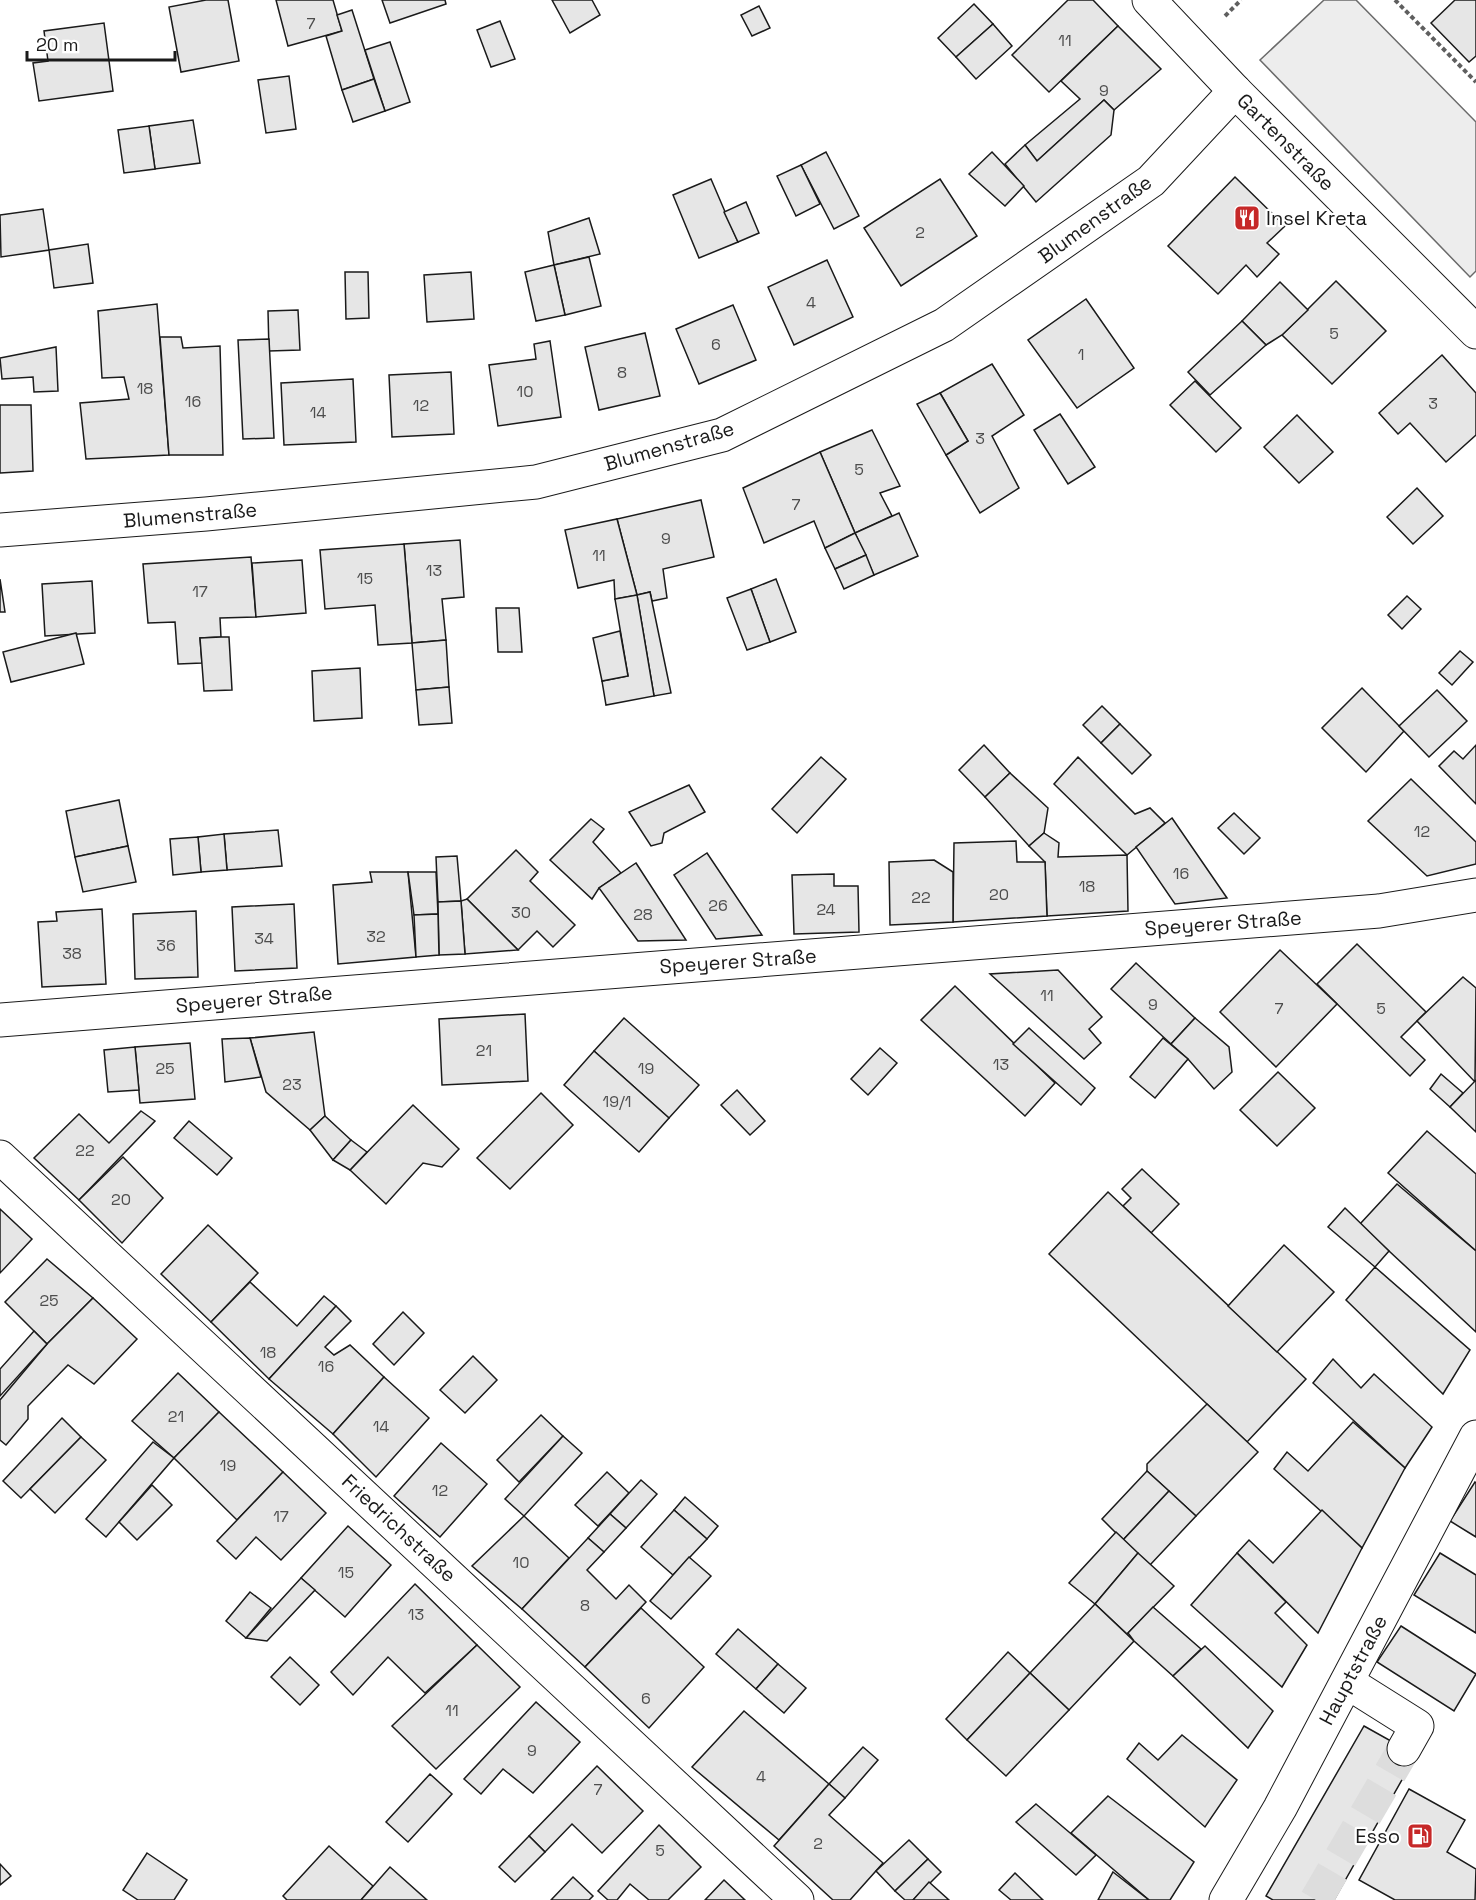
<svg xmlns="http://www.w3.org/2000/svg" width="1476" height="1900" viewBox="0 0 1476 1900" font-family="'Space Grotesk',sans-serif">
<style>
.parking{fill:#ededed;stroke:#6a6a6a;stroke-width:1.5}
.building{fill:#e6e6e6;stroke:#1a1a1a;stroke-width:1.5}
.lines{fill:none;stroke-linecap:round;stroke-linejoin:round}
.minor-tunnel{stroke:#ddd;stroke-width:33;stroke-dasharray:33 16;stroke-linecap:butt}
.minor-casing{stroke:#1a1a1a;stroke-width:35}
.path{stroke:#5f5f5f;stroke-width:4;stroke-dasharray:4.5 3;stroke-linecap:butt}
.minor{stroke:#fff;stroke-width:33}
.labels{text-anchor:middle;dominant-baseline:central;stroke-width:4.5;stroke-linejoin:round;paint-order:stroke}
.number-label{font-size:16px;fill:#4d4d4d}
.street-label{font-size:20px;fill:#1a1a1a;stroke:#fff}
.poi-label{font-size:20px;fill:#1a1a1a;stroke:#fff;text-anchor:start}
</style>
<rect width="100%" height="100%" fill="#fff"/>
<path class="parking" d="M1324,0H1356L1476,122V271L1470,277L1260,60Z"/>
<g class="building">
<path d="M206,0H228L239,61L181,72L169,7Z"/>
<path d="M276,0H333L342,31L288,46Z"/>
<path d="M382,0H445L446,4L390,23Z"/>
<path d="M552,0H592L600,15L570,33Z"/>
<path d="M1068,0H1093L1118,26L1049,92L1012,55Z"/>
<path d="M1455,0H1476V56L1469,62L1431,23Z"/>
<path d="M974,4L993,24L956,57L938,38Z"/>
<path d="M759,6L770,28L752,36L741,15Z"/>
<path d="M352,10L374,79L342,90L326,36L342,31L337,15Z"/>
<path d="M500,21L515,59L491,67L477,30Z"/>
<path d="M104,23L113,91L39,101L33,63L48,61L44,31Z"/>
<path d="M993,24L1012,46L976,79L956,57Z"/>
<path d="M1118,26L1161,69L1114,110L1104,100L1037,161L1025,145L1080,99L1061,81Z"/>
<path d="M390,42L410,102L385,111L365,50Z"/>
<path d="M289,76L296,129L266,133L258,80Z"/>
<path d="M374,79L385,111L353,122L342,90Z"/>
<path d="M1104,100L1114,110L1111,135L1036,202L1005,164L1025,145L1037,161Z"/>
<path d="M193,120L200,163L155,169L149,126Z"/>
<path d="M149,126L155,169L124,173L118,130Z"/>
<path d="M826,152L859,216L834,229L801,165Z"/>
<path d="M992,152L1024,186L1005,206L969,174Z"/>
<path d="M801,165L820,204L796,216L777,176Z"/>
<path d="M1235,177L1285,226L1267,243L1279,254L1257,277L1246,265L1218,294L1168,246Z"/>
<path d="M711,179L738,242L699,258L673,195Z"/>
<path d="M940,179L977,236L901,286L864,228Z"/>
<path d="M746,202L759,233L738,242L724,212Z"/>
<path d="M43,209L49,250L1,257L0,215Z"/>
<path d="M589,218L600,254L554,265L548,232Z"/>
<path d="M88,244L93,283L54,288L49,250Z"/>
<path d="M589,257L601,306L565,315L554,265Z"/>
<path d="M827,260L853,317L794,345L768,287Z"/>
<path d="M554,265L565,315L536,321L525,272Z"/>
<path d="M345,272H368L369,318L346,319Z"/>
<path d="M471,272L474,319L427,322L424,275Z"/>
<path d="M1336,281L1386,331L1332,384L1282,335Z"/>
<path d="M1280,282L1308,310L1282,335L1266,345L1242,321Z"/>
<path d="M1086,299L1134,368L1077,408L1028,340Z"/>
<path d="M157,304L169,455L86,459L80,403L129,399L124,377L102,378L98,311Z"/>
<path d="M733,305L756,360L699,384L676,329Z"/>
<path d="M298,310L300,350L269,351L268,311Z"/>
<path d="M1242,321L1266,345L1210,395L1188,372Z"/>
<path d="M645,333L660,396L599,410L585,347Z"/>
<path d="M160,337H181L183,348L220,346L223,455H169Z"/>
<path d="M269,339L274,438L243,439L238,340Z"/>
<path d="M550,341L561,417L498,426L489,365L536,359L534,344Z"/>
<path d="M56,347L58,391L34,392L33,377L2,379L0,358Z"/>
<path d="M1442,355L1476,393V435L1446,462L1410,423L1398,434L1379,413Z"/>
<path d="M992,364L1024,415L992,436L1019,488L980,513L946,455L968,441L940,393Z"/>
<path d="M451,372L454,434L392,437L389,375Z"/>
<path d="M353,379L356,442L284,445L281,383Z"/>
<path d="M1195,381L1241,428L1216,452L1170,405Z"/>
<path d="M940,393L968,441L946,455L917,404Z"/>
<path d="M0,405H31L33,471L0,473Z"/>
<path d="M1060,414L1095,467L1068,484L1034,430Z"/>
<path d="M1297,415L1333,452L1299,483L1264,447Z"/>
<path d="M872,430L900,486L880,493L892,516L855,533L820,452Z"/>
<path d="M820,452L855,533L825,548L814,521L764,543L743,488Z"/>
<path d="M1417,488L1443,516L1413,544L1387,517Z"/>
<path d="M701,500L714,557L663,569L667,598L652,601L650,592L637,595L617,519Z"/>
<path d="M899,513L918,556L874,575L855,533Z"/>
<path d="M617,519L637,595L615,599L614,580L578,588L565,530Z"/>
<path d="M855,533L866,555L835,569L825,548Z"/>
<path d="M460,540L464,597L442,599L446,640L412,643L404,544Z"/>
<path d="M404,544L412,643L378,645L375,605L325,609L320,550Z"/>
<path d="M866,555L874,575L844,589L835,569Z"/>
<path d="M251,557L256,617L220,618L221,637L200,638L202,663L178,664L175,622L148,623L143,564Z"/>
<path d="M302,560L306,613L256,617L252,563Z"/>
<path d="M0,579L5,612H0Z"/>
<path d="M776,579L796,632L770,642L751,589Z"/>
<path d="M92,581L95,633L45,636L42,584Z"/>
<path d="M751,589L770,642L747,650L727,598Z"/>
<path d="M650,592L671,693L654,696L637,595Z"/>
<path d="M637,595L654,696L606,705L602,681L628,676L615,599Z"/>
<path d="M1407,596L1421,609L1402,629L1388,615Z"/>
<path d="M496,608H519L522,652H498Z"/>
<path d="M620,631L628,676L602,681L593,638Z"/>
<path d="M76,633L84,664L11,682L3,652Z"/>
<path d="M221,637H229L232,690L204,691L200,638Z"/>
<path d="M446,640L449,687L416,690L412,643Z"/>
<path d="M1460,651L1473,662L1452,685L1439,673Z"/>
<path d="M360,668L362,718L314,721L312,671Z"/>
<path d="M449,687L452,723L419,725L416,690Z"/>
<path d="M1362,688L1404,731L1366,772L1322,728Z"/>
<path d="M1437,690L1467,721L1429,757L1399,726Z"/>
<path d="M1102,706L1120,724L1101,743L1083,725Z"/>
<path d="M1120,724L1151,755L1132,774L1101,743Z"/>
<path d="M984,745L1010,773L985,797L959,770Z"/>
<path d="M1476,745V804L1439,766L1454,751L1463,759Z"/>
<path d="M821,757L846,779L797,833L772,809Z"/>
<path d="M1078,757L1135,814L1150,808L1165,823L1127,855L1054,784Z"/>
<path d="M1010,773L1048,808L1044,833L1029,846L985,797Z"/>
<path d="M1411,779L1476,842V864L1427,876L1368,821Z"/>
<path d="M689,785L705,812L664,833L662,843L651,846L629,812Z"/>
<path d="M119,800L128,846L75,857L66,811Z"/>
<path d="M1234,813L1260,838L1244,854L1218,828Z"/>
<path d="M1172,818L1227,898L1175,904L1136,847Z"/>
<path d="M591,819L604,829L593,842L621,873L599,888L592,899L550,860Z"/>
<path d="M278,830L282,866L227,870L224,834Z"/>
<path d="M1044,833L1059,843L1058,857L1127,855L1128,911L1047,916L1045,862L1029,846Z"/>
<path d="M224,834L227,870L201,872L198,837Z"/>
<path d="M198,837L201,872L173,875L170,839Z"/>
<path d="M1016,841L1017,862H1045L1047,916L953,922L954,843Z"/>
<path d="M128,846L136,882L83,892L75,857Z"/>
<path d="M516,850L538,872L530,881L575,925L553,947L537,931L518,950L467,899Z"/>
<path d="M707,853L762,935L716,939L674,875Z"/>
<path d="M457,856L461,901L438,902L436,857Z"/>
<path d="M934,860L953,872V922L890,925L889,862Z"/>
<path d="M636,863L686,940L638,941L599,888Z"/>
<path d="M370,872H408L416,957L338,964L333,885L372,882Z"/>
<path d="M408,872H436L438,914L414,915Z"/>
<path d="M834,874V886H858L859,932L794,934L792,875Z"/>
<path d="M467,899L518,950L465,954L461,901Z"/>
<path d="M461,901L465,954L439,955L438,902Z"/>
<path d="M294,904L297,968L235,971L232,907Z"/>
<path d="M102,909L106,984L42,987L38,922L57,921L56,912Z"/>
<path d="M196,911L198,977L135,979L133,914Z"/>
<path d="M438,914L439,955L416,957L414,915Z"/>
<path d="M1357,944L1426,1012L1401,1037L1425,1060L1410,1076L1317,984Z"/>
<path d="M1280,950L1337,1004L1276,1067L1220,1012Z"/>
<path d="M1136,963L1195,1018L1171,1044L1111,989Z"/>
<path d="M1058,970L1102,1017L1089,1029L1101,1043L1084,1059L990,974Z"/>
<path d="M1463,977L1476,988L1475,1082L1417,1021Z"/>
<path d="M955,986L1055,1083L1025,1116L921,1020Z"/>
<path d="M525,1014L528,1081L442,1085L439,1019Z"/>
<path d="M624,1018L699,1085L669,1118L594,1051Z"/>
<path d="M1195,1018L1229,1047L1232,1072L1214,1089L1188,1059L1171,1044Z"/>
<path d="M1029,1028L1095,1088L1081,1105L1013,1044Z"/>
<path d="M314,1032L325,1116L310,1130L266,1092L250,1038Z"/>
<path d="M250,1038L261,1077L225,1082L222,1039Z"/>
<path d="M1163,1038L1188,1059L1155,1098L1130,1077Z"/>
<path d="M190,1043L195,1099L140,1103L135,1047Z"/>
<path d="M135,1047L139,1090L108,1092L104,1050Z"/>
<path d="M880,1048L897,1063L868,1095L851,1079Z"/>
<path d="M594,1051L669,1118L639,1152L564,1085Z"/>
<path d="M1278,1072L1315,1108L1277,1146L1240,1110Z"/>
<path d="M1441,1074L1463,1093L1450,1107L1430,1089Z"/>
<path d="M1476,1080V1132L1450,1107Z"/>
<path d="M737,1090L765,1121L750,1135L721,1105Z"/>
<path d="M541,1093L573,1125L510,1189L477,1158Z"/>
<path d="M413,1105L459,1149L442,1167L423,1163L386,1204L350,1170Z"/>
<path d="M141,1111L155,1121L79,1200L34,1158L79,1114L109,1143Z"/>
<path d="M325,1116L351,1140L333,1160L310,1130Z"/>
<path d="M189,1121L232,1158L217,1175L174,1138Z"/>
<path d="M1427,1131L1476,1174V1251L1388,1173Z"/>
<path d="M351,1140L367,1152L350,1170L333,1160Z"/>
<path d="M123,1157L163,1198L122,1243L79,1200Z"/>
<path d="M1142,1169L1179,1204L1151,1233L1123,1206L1131,1198L1122,1189Z"/>
<path d="M1397,1184L1476,1251V1332L1360,1224Z"/>
<path d="M1108,1192L1306,1379L1247,1442L1049,1254Z"/>
<path d="M1345,1208L1389,1251L1375,1267L1328,1227Z"/>
<path d="M0,1209L32,1239L0,1273Z"/>
<path d="M208,1225L258,1273L211,1322L161,1274Z"/>
<path d="M1284,1245L1334,1292L1277,1352L1228,1306Z"/>
<path d="M47,1259L93,1298L47,1344L5,1302Z"/>
<path d="M1375,1267L1470,1350L1443,1394L1346,1300Z"/>
<path d="M250,1282L297,1326L324,1296L336,1306L269,1379L211,1322Z"/>
<path d="M93,1298L137,1339L94,1384L68,1365L28,1406V1419L6,1445L0,1440V1400L47,1344Z"/>
<path d="M336,1306L351,1321L325,1347L334,1355L350,1345L384,1377L333,1434L269,1379Z"/>
<path d="M403,1312L424,1333L394,1365L373,1344Z"/>
<path d="M34,1331L47,1344L0,1396V1369Z"/>
<path d="M473,1356L497,1380L465,1413L440,1390Z"/>
<path d="M1333,1359L1361,1388L1374,1374L1432,1427L1405,1468L1313,1383Z"/>
<path d="M178,1373L219,1412L174,1458L132,1421Z"/>
<path d="M384,1377L429,1418L376,1477L333,1434Z"/>
<path d="M1207,1404L1258,1452L1196,1516L1147,1471V1464Z"/>
<path d="M219,1412L283,1472L237,1520L174,1458Z"/>
<path d="M541,1415L563,1436L519,1482L497,1460Z"/>
<path d="M62,1418L81,1437L21,1498L3,1481Z"/>
<path d="M1353,1422L1405,1468L1362,1548L1274,1469L1287,1452L1308,1471Z"/>
<path d="M563,1436L582,1453L524,1516L505,1499Z"/>
<path d="M81,1437L106,1460L55,1513L30,1489Z"/>
<path d="M153,1442L174,1458L106,1537L86,1519Z"/>
<path d="M441,1443L487,1484L440,1537L394,1496Z"/>
<path d="M1147,1471L1169,1491L1123,1540L1102,1519Z"/>
<path d="M283,1472L326,1513L281,1560L256,1537L236,1559L217,1541Z"/>
<path d="M607,1472L629,1493L598,1526L575,1505Z"/>
<path d="M641,1480L657,1494L626,1528L610,1514Z"/>
<path d="M1475,1482L1476,1483V1537L1450,1521Z"/>
<path d="M152,1485L172,1505L137,1540L119,1522Z"/>
<path d="M1169,1491L1196,1516L1150,1565L1123,1540Z"/>
<path d="M685,1497L718,1526L707,1539L674,1510Z"/>
<path d="M674,1510L707,1539L673,1575L641,1547Z"/>
<path d="M1322,1510L1362,1548L1318,1633L1237,1553L1249,1540L1273,1563Z"/>
<path d="M610,1514L626,1528L604,1552L588,1538Z"/>
<path d="M524,1516L569,1558L522,1609L472,1566Z"/>
<path d="M348,1526L391,1565L345,1617L301,1578Z"/>
<path d="M1116,1532L1138,1553L1095,1604L1069,1583Z"/>
<path d="M588,1538L604,1552L587,1570L616,1599L629,1585L646,1602L585,1667L522,1609Z"/>
<path d="M1138,1553L1174,1586L1127,1634L1095,1604Z"/>
<path d="M1237,1553L1286,1602L1275,1613L1307,1645L1282,1687L1191,1605Z"/>
<path d="M1440,1553L1476,1575V1633L1414,1595Z"/>
<path d="M689,1557L711,1576L671,1619L650,1601Z"/>
<path d="M301,1578L315,1590L267,1641L246,1638Z"/>
<path d="M415,1584L477,1645L425,1693L388,1657L353,1695L331,1672Z"/>
<path d="M250,1592L271,1608L246,1638L226,1621Z"/>
<path d="M1095,1604L1134,1641L1069,1710L1030,1673Z"/>
<path d="M1153,1607L1201,1649L1173,1676L1134,1641L1128,1633Z"/>
<path d="M641,1608L704,1667L649,1728L585,1667Z"/>
<path d="M1401,1626L1476,1674L1454,1711L1377,1662Z"/>
<path d="M738,1629L778,1664L756,1689L716,1654Z"/>
<path d="M477,1645L520,1687L436,1769L392,1726Z"/>
<path d="M1205,1646L1273,1711L1248,1748L1173,1676Z"/>
<path d="M1008,1652L1030,1673L967,1740L946,1719Z"/>
<path d="M290,1657L319,1685L300,1705L271,1677Z"/>
<path d="M778,1664L806,1688L784,1713L756,1689Z"/>
<path d="M1030,1673L1069,1710L1006,1776L967,1740Z"/>
<path d="M536,1702L580,1742L533,1793L503,1769L481,1794L464,1779Z"/>
<path d="M744,1711L829,1784L779,1840L692,1767Z"/>
<path d="M1364,1726L1416,1755L1334,1900H1273L1266,1896Z"/>
<path d="M1182,1735L1237,1780L1205,1827L1127,1759L1139,1743L1158,1760Z"/>
<path d="M863,1747L878,1760L845,1798L829,1784Z"/>
<path d="M597,1766L643,1811L602,1853L572,1824L545,1852L529,1836Z"/>
<path d="M430,1774L452,1794L408,1842L386,1822Z"/>
<path d="M829,1784L845,1798L829,1815L883,1863L850,1900H833L774,1846Z"/>
<path d="M1409,1789L1465,1820L1447,1852L1476,1869L1475,1900H1395L1359,1880Z"/>
<path d="M1108,1796L1194,1862L1170,1900H1149L1071,1833Z"/>
<path d="M1036,1804L1096,1855L1076,1875L1016,1822Z"/>
<path d="M659,1825L701,1867L668,1900H649L630,1884L617,1900H608L598,1891Z"/>
<path d="M529,1836L545,1852L515,1882L499,1867Z"/>
<path d="M909,1840L928,1859L895,1891L876,1871Z"/>
<path d="M329,1846L373,1886L361,1900H287L283,1896Z"/>
<path d="M147,1853L187,1880L174,1900H138L123,1890Z"/>
<path d="M928,1859L941,1872L913,1900H905L895,1891Z"/>
<path d="M0,1864L11,1876L0,1885Z"/>
<path d="M390,1867L427,1900H361Z"/>
<path d="M1113,1872L1149,1900H1098Z"/>
<path d="M1015,1873L1043,1900H1011L999,1890Z"/>
<path d="M573,1877L593,1896L589,1900H551Z"/>
<path d="M724,1880L745,1900H705Z"/>
<path d="M929,1882L949,1900H913Z"/>
</g>
<g class="lines">
<path class="minor-tunnel" d="M1316,1900L1404,1749"/>
<defs>
<g id="minor">
<path d="M1149,0L1235,91L1476,332"/>
<path d="M0,530L206,514L536,482L722,435L944,325L1151,181L1235,91"/>
<path d="M0,1020L1379,911L1476,895"/>
<path d="M0,1157L797,1900"/>
<path d="M1347,1682L1417,1726L1404,1749"/>
<path d="M1226,1900L1280,1808L1476,1437"/>
</g>
</defs>
<use href="#minor" class="minor-casing"/>
<g class="path">
<path d="M1395,0L1476,82"/>
<path d="M1225,16L1241,0"/>
</g>
<use href="#minor" class="minor"/>
</g>
<defs>
<symbol id="restaurant-square" viewBox="-11 -11 22 22"><rect x="-9" y="-9" width="18" height="18" rx="4" fill="#c62828" stroke="#fff"/><path d="M-5-6h1v4h1v-4h1v4h1v-4h1v5L-1.5 .5V6h-2V.5L-5-1ZM5-6V6H3V1.5H1.5Q1.5-4 5-6Z" fill="#fff"/></symbol>
<symbol id="fuel-square" viewBox="-11 -11 22 22"><rect x="-9" y="-9" width="18" height="18" rx="4" fill="#c62828" stroke="#fff"/><path d="M-5.5-6h7V0h2V4h1.3V-2.5L3-4.5l.8-.8L6-3V5H2.5V1h-1V6h-7ZM-4.2-4.7v3.2H.2V-4.7Z" fill="#fff"/></symbol>
</defs>
<g fill-rule="evenodd">
<use href="#restaurant-square" x="1232" y="203" width="30" height="30"/>
<use href="#fuel-square" x="1405" y="1821" width="30" height="30"/>
</g>
<g class="labels">
<g class="number-label">
<text x="311" y="23">7</text>
<text x="1065" y="40">11</text>
<text x="1104" y="90">9</text>
<text x="920" y="232">2</text>
<text x="811" y="302">4</text>
<text x="1334" y="333">5</text>
<text x="716" y="344">6</text>
<text x="1081" y="354">1</text>
<text x="622" y="372">8</text>
<text x="145" y="388">18</text>
<text x="525" y="391">10</text>
<text x="193" y="401">16</text>
<text x="1433" y="403">3</text>
<text x="421" y="405">12</text>
<text x="318" y="412">14</text>
<text x="980" y="438">3</text>
<text x="859" y="469">5</text>
<text x="796" y="504">7</text>
<text x="666" y="538">9</text>
<text x="599" y="555">11</text>
<text x="434" y="570">13</text>
<text x="365" y="578">15</text>
<text x="200" y="591">17</text>
<text x="1422" y="831">12</text>
<text x="1181" y="873">16</text>
<text x="1087" y="886">18</text>
<text x="999" y="894">20</text>
<text x="921" y="897">22</text>
<text x="718" y="905">26</text>
<text x="826" y="909">24</text>
<text x="521" y="912">30</text>
<text x="643" y="914">28</text>
<text x="376" y="936">32</text>
<text x="264" y="938">34</text>
<text x="166" y="945">36</text>
<text x="72" y="953">38</text>
<text x="1047" y="995">11</text>
<text x="1153" y="1004">9</text>
<text x="1279" y="1008">7</text>
<text x="1381" y="1008">5</text>
<text x="484" y="1050">21</text>
<text x="1001" y="1064">13</text>
<text x="165" y="1068">25</text>
<text x="646" y="1068">19</text>
<text x="292" y="1084">23</text>
<text x="617" y="1101">19/1</text>
<text x="85" y="1150">22</text>
<text x="121" y="1199">20</text>
<text x="49" y="1300">25</text>
<text x="268" y="1352">18</text>
<text x="326" y="1366">16</text>
<text x="176" y="1416">21</text>
<text x="381" y="1426">14</text>
<text x="228" y="1465">19</text>
<text x="440" y="1490">12</text>
<text x="281" y="1516">17</text>
<text x="521" y="1562">10</text>
<text x="346" y="1572">15</text>
<text x="585" y="1605">8</text>
<text x="416" y="1614">13</text>
<text x="646" y="1698">6</text>
<text x="452" y="1710">11</text>
<text x="532" y="1750">9</text>
<text x="761" y="1776">4</text>
<text x="598" y="1789">7</text>
<text x="818" y="1843">2</text>
<text x="660" y="1850">5</text>
</g>
<g class="street-label">
<text transform="translate(1286 142) rotate(45)">Gartenstraße</text>
<text transform="translate(1095 219) rotate(-36)">Blumenstraße</text>
<text transform="translate(669 446) rotate(-16)">Blumenstraße</text>
<text transform="translate(190 515) rotate(-5)">Blumenstraße</text>
<text transform="translate(1223 923) rotate(-4)">Speyerer Straße</text>
<text transform="translate(738 961) rotate(-4)">Speyerer Straße</text>
<text transform="translate(254 999) rotate(-5)">Speyerer Straße</text>
<text transform="translate(399 1528) rotate(43)">Friedrichstraße</text>
<text transform="translate(1353 1670) rotate(-62)">Hauptstraße</text>
</g>
<g class="poi-label">
<text x="1266" y="218">Insel Kreta</text>
<text x="1400" y="1836" text-anchor="end">Esso</text>
</g>
</g>
<path d="M27 51v9h148v-9" fill="none" stroke="#1a1a1a" stroke-width="3"/>
<text x="36" y="51" font-size="18" fill="#1a1a1a" stroke="#ffffff" stroke-width="4.5" paint-order="stroke">20 m</text>
</svg>
